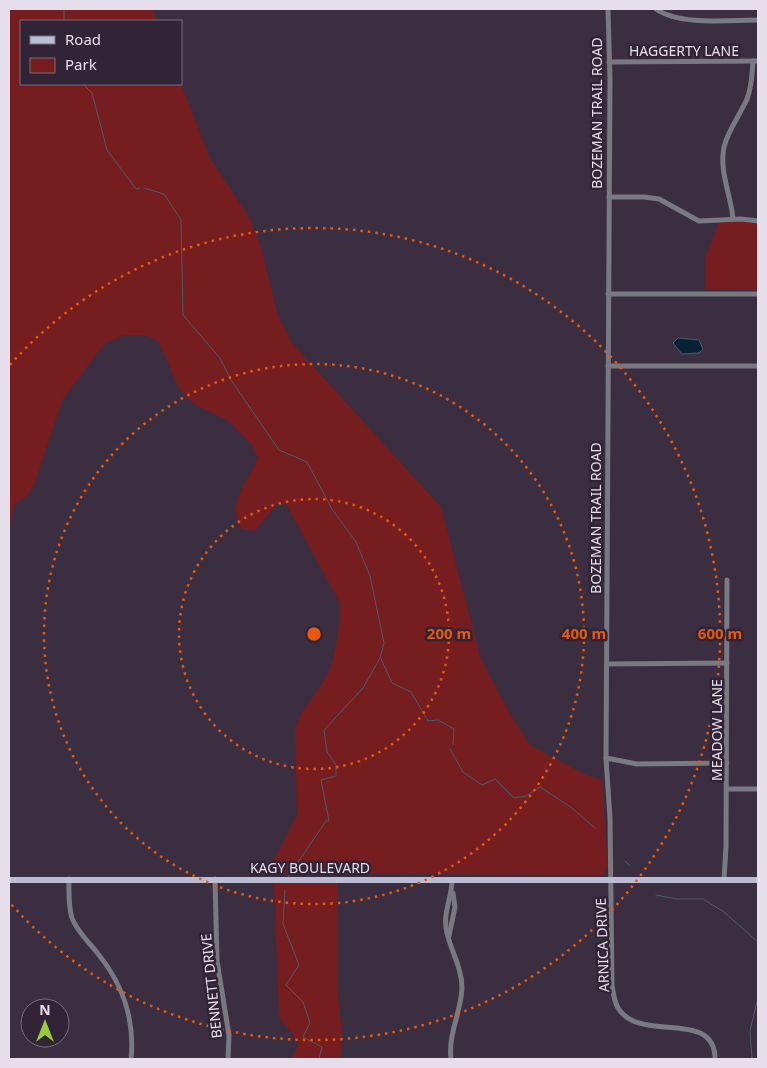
<svg xmlns="http://www.w3.org/2000/svg" width="767" height="1068" viewBox="0 0 767 1068" font-family="'Noto Sans',sans-serif">
<style>
.green{fill:#751d1f}
.water{fill:#082338;stroke:#4b5b6d}
.lines{fill:none;stroke-linecap:round;stroke-linejoin:round}
.stream{stroke:#4b5b6d;stroke-width:1}
.minor{stroke:#787983;stroke-width:5}
.major{stroke:#bbbed3;stroke-width:6}
.ring{fill:none;stroke:#e8590c;stroke-width:2.5;stroke-dasharray:2.5 5}
.labels{text-anchor:middle;dominant-baseline:central;stroke-width:5;stroke-linejoin:round;paint-order:stroke}
.street-label{font-size:14px;fill:#e6deea;stroke:#302436}
.centre{fill:#e8590c;stroke:#302436;stroke-width:2.5}
.ring-label{font-size:15px;text-anchor:middle;font-weight:bold;fill:#e8590c;stroke:#302436;stroke-width:5;stroke-linejoin:round;paint-order:stroke}
</style>
<rect width="100%" height="100%" fill="#3b2e40"/>
<g class="green">
<path d="M9,9H152L157,21H21V84H181L210,158L249,217L261,247L278,316L292,343L441,507L481,659L509,712L530,745L584,774L602,780L608,868L603,875L270,873V868L297,815L295,732C299,708 317,696 327,675C335,660 341,620 340,603L286,504H277L255,531L242,529C225,505 247,482 258,458L252,445L230,422L194,404L180,390L158,341L145,335H125L105,343L63,399L34,485L27,496L14,505L9,527Z"/>
<path d="M744,221L758,224V290L705,289L706,256L719,222Z"/>
<path d="M274,882H337V991L341,1023V1059H292L299,1042L279,1018Z"/>
</g>
<path class="water" d="M678,338L699,340L703,349L699,353L682,354L673,343Z"/>
<g class="lines">
<g class="stream">
<path d="M64,21V9"/>
<path d="M83,84L92,93L107,150L136,189L140,188"/>
<path d="M144,188L164,194L181,220L183,315L220,358L231,380L279,450L307,462L332,509L356,542L370,576L384,643L380,658L363,688L324,730L327,752L336,765V776L321,780L329,821H326L288,877"/>
<path d="M381,659L392,683L411,692L428,721L438,720L454,729L453,745"/>
<path d="M450,749L463,772L482,785L495,779L514,798L526,796L540,787L572,808L595,828"/>
<path d="M625,861L629,865"/>
<path d="M285,890L283,924L299,965L286,985L303,1002L310,1023L303,1037L322,1047L319,1059"/>
<path d="M656,895L677,899H703L724,912L758,942"/>
<path d="M752,1059L750,1031L758,997"/>
</g>
<g class="minor">
<path d="M608,9L610,79L606,758L610,818L612,985C613,992 614,1001 618,1008C640,1044 715,1008 715,1059"/>
<path d="M656,9C680,26 730,20 758,20"/>
<path d="M609,62L758,61"/>
<path d="M609,197H644L659,199L699,221L741,219L758,221"/>
<path d="M733,219C731,195 719,172 724,147C728,130 740,115 747,99C752,86 752,74 753,61"/>
<path d="M608,294H758"/>
<path d="M608,366H758"/>
<path d="M607,664L727,663"/>
<path d="M606,758L637,764L727,763"/>
<path d="M727,789H758"/>
<path d="M69,879C69,892 68,905 72,918C77,932 90,943 99,955C123,985 135,1021 131,1059"/>
<path d="M215,879L217,961L229,1035L228,1059"/>
<path d="M724,880L726,846L727,580"/>
<path d="M449,936L455,907L453,893"/>
<path d="M451,1059C448,1034 461,1012 462,988C462,968 451,951 447,933C442,914 452,898 452,880"/>
</g>
<path class="major" d="M9,880H758"/>
</g>
<g class="ring">
<circle cx="314" cy="634" r="135"/>
<circle cx="314" cy="634" r="270"/>
<path d="M10 365A406 406 0 1 1 10 903"/>
</g>
<g class="labels">
<g class="street-label">
<text x="684" y="50">HAGGERTY LANE</text>
<text transform="translate(596 113) rotate(-90)">BOZEMAN TRAIL ROAD</text>
<text transform="translate(595 518) rotate(-90)">BOZEMAN TRAIL ROAD</text>
<text transform="translate(716 730) rotate(-90)">MEADOW LANE</text>
<text x="310" y="867">KAGY BOULEVARD</text>
<text transform="translate(602 945) rotate(-92)">ARNICA DRIVE</text>
<text transform="translate(211 986) rotate(-96)">BENNETT DRIVE</text>
</g>
</g>
<circle cx="314" cy="634" r="8" class="centre"/>
<g class="ring-label">
<text x="449" y="639">200 m</text>
<text x="584" y="639">400 m</text>
<text x="720" y="639">600 m</text>
</g>
<rect width="767" height="1068" fill="none" stroke="#e6deea" stroke-width="20"/>
<rect x="20" y="20" width="162" height="65" fill="#302436" stroke="#796e7e"/>
<rect x="30" y="36" width="25" height="8" fill="#bbbed3" stroke="#796e7e"/>
<text x="65" y="45" font-size="15" fill="#e6deea">Road</text>
<rect x="30" y="58" width="25" height="15" fill="#751d1f" stroke="#796e7e"/>
<text x="65" y="70" font-size="15" fill="#e6deea">Park</text>
<g transform="translate(45 1023)"><circle r="24" fill="#302436" stroke="#796e7e"/>
<path d="M0-4L9 19L0 12L-9 19Z" fill="#96cc39"/>
<text y="-8" font-size="14" font-weight="bold" text-anchor="middle" fill="#e6deea">N</text>
</g>
</svg>
